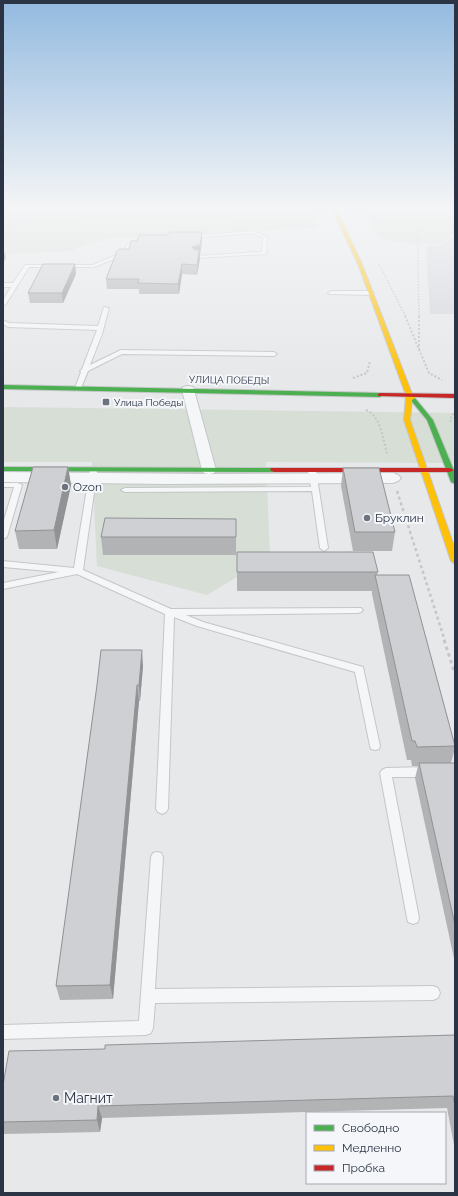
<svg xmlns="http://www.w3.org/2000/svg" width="458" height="1196" viewBox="0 0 458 1196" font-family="Raleway,sans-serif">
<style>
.built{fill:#d4d7dd}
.green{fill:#d6ded6}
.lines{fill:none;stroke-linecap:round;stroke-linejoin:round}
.lane-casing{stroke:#c4c6c8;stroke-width:2}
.street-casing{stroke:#c4c6c8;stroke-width:2}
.fast-casing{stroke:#c4c6c8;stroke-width:2}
.slow-casing{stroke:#c4c6c8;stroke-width:2}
.jam-casing{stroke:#c4c6c8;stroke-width:2}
.path-far3{stroke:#c5c6ca;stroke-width:1.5;stroke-dasharray:1.5 1.5;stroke-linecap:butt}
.path-far2{stroke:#c5c6ca;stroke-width:2;stroke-dasharray:2 2;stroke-linecap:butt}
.path-far1{stroke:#c5c6ca;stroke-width:2.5;stroke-dasharray:3 3;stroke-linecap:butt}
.path{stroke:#c5c6ca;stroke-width:3;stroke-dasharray:3.5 3.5;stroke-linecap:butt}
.lane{fill:#f5f6f7;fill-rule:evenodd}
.street{fill:#f5f6f7;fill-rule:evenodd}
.fast{fill:#4caf50;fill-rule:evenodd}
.slow{fill:#ffc107;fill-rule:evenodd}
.jam{fill:#c62828;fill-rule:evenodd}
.wall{fill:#b1b3b5}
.shaded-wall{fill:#909294}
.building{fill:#ced0d3;stroke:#909294}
.poi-dot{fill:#6c737f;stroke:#f4f6f9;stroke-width:1.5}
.labels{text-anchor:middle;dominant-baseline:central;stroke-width:4;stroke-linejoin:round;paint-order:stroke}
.far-street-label{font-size:10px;fill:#2b3445;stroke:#f4f6f9}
.far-poi-label{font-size:10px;fill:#2b3445;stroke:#f4f6f9;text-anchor:start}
.poi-label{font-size:12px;fill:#2b3445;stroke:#f4f6f9;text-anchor:start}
.near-poi-label{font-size:14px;fill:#2b3445;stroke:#f4f6f9;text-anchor:start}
</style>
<rect width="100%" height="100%" fill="#e6e8ea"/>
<path class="built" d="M455,235V314H430L426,246L441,245Z"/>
<g class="green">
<path d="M3,209H316L317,228L239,231L106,239L68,251L3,254Z"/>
<path d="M364,209H455V233L439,244L401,243L380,238Z"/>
<path d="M3,407L455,413V463L266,462L270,557L207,595L97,566L92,462H3Z"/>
</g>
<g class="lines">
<defs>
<g id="lane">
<path d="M253,231L267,237L266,254L196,258L194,257L196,256L262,252L263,238L252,233L191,238L189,237L191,236Z"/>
<path d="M140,240L142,242L131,247L127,254L94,267H29L6,304L3,306V300L11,287H3V283H13L25,265H93L123,252L127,245L133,241Z"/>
<path d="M331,291H371L374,293L371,295L329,294L328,293Z"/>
<path d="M104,307L109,308L102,334L90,365L121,350L274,352L277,354L274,356L122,354L88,371L81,388L78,390L75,388L81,372L80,371L82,369L97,330L8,327L3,324V320L9,323L98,326Z"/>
<path d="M309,469H315L316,471L328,548L324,551L320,548L312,491L125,492L121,490L125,488L311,487L308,471Z"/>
<path d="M90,470H96L97,472L83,570L171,609L361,608L363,610L361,612L358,613L186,615L203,622L363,667L380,746L379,749L375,750L371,749L370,746L355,672L197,626L174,617L168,809L166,812L162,814L158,812L156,809L165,614L77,574L3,589V583L59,572L3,567V561L74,568Z"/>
<path d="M3,483H18L22,485L7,537L3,539V523L14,487H3Z"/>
<path d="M428,767L432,769L434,772L432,775L428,777H392L419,918L418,922L413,924L408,922L407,918L380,773L382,770L386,768Z"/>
<path d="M157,852L161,853L163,857L155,989L433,986L438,988L440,993L438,998L433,1000L155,1003L153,1028L151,1033L146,1035L3,1039V1025L139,1021L151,857L153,853Z"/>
</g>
<path id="street" d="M188,386L193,387L194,390L216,470L214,473L210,474L393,473L398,475L401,478L398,481L393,483L166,484L3,482V472L208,474L204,473L202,470L182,390L183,387Z"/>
<g id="fast">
<path d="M3,385L380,393L383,395L380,397L3,389Z"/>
<path d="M412,396L414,397L433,420L455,473V484L451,482L427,420L409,398Z"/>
<path d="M3,467L274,468L278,470L274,472L3,471Z"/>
</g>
<path id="slow" d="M332,209H336L362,264L412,394L415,398L412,400L410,420L455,549V564L451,561L404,420L406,395L358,264Z"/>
<g id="jam">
<path d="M380,393L455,394V398L378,396V394Z"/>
<path d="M271,468H450L454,470L450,472H274L270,470Z"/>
</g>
</defs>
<use href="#lane" class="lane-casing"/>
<use href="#street" class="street-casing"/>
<use href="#fast" class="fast-casing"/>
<use href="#slow" class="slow-casing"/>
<use href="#jam" class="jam-casing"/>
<g class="path-far3">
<path d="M417,209L419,317"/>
<path d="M356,219L416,209"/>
<path d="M260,222L300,226L327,225"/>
<path d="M3,225L103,218H196L241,220"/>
<path d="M379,264L406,317"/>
</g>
<g class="path-far2">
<path d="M405,316L429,373L442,380"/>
<path d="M419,316V349"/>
<path d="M353,378L367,373L370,361"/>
<path d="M366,410C381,416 383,439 387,454"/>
<path d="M451,422L450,419L455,412"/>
</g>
<path class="path-far1" d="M397,491L445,641"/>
<path class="path" d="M444,640L455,674"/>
<use href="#lane" class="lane"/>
<use href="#street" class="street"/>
<use href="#fast" class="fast"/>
<use href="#slow" class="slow"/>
<use href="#jam" class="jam"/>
</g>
<g class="wall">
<path d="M168,235L202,242L200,254V259L197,275L182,274L179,294H139V289H107L106,279L129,249L137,241Z"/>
<path d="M75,264L76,274L63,303H30L28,293Z"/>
<path d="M68,467L71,485L57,549H19L15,531Z"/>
<path d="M343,468L395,532L392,551H353L341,486Z"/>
<path d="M236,519V555H103L101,537Z"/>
<path d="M237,552L378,572L377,575L455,745V748L451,763H455V963L415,778L418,766H412L411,760H407L372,594V591H237Z"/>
<path d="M143,666L140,701H139L113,999L60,1000L56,986L97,685Z"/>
<path d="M455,1035V1150L447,1108L102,1118L100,1132L3,1134V1085L105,1049Z"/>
</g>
<g class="shaded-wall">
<path d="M202,232V242L200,254V259L197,275V265L192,247Z"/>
<path d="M5,252L6,258L3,263V255Z"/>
<path d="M75,264L76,274L63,303L62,293Z"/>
<path d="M182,264V274L179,294L178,284Z"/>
<path d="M68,467L71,485L57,549L54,530Z"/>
<path d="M142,650L143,666L140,701L139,685Z"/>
<path d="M137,685L139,701L113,999L110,985Z"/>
<path d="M98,1106L102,1118L100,1132L97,1120Z"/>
</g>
<g class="building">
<path d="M170,232H202L200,245L192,247L195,250H199L197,265L182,264L178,284L138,283L139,279H106L117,251L119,249H129L131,241H137L139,235H168Z"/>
<path d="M43,264H75L62,293H28Z"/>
<path d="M33,467H68L54,530L15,531Z"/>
<path d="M343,468H379L395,532H355Z"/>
<path d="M105,518L236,519V537H101Z"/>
<path d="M237,552H373L378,572H237Z"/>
<path d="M375,575H409L455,746L417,747L415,741H412Z"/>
<path d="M101,650H142L139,685H137L110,985L56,986L97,685Z"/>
<path d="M419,763H455V925Z"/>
<path d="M455,1035V1106L453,1096L98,1106L97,1120L3,1122V1085L9,1051L105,1049V1045Z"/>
</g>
<linearGradient id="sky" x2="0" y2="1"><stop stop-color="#93bae0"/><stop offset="0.55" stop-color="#f4f5f6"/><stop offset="1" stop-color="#f4f5f6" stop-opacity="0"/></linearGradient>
<rect width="458" height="377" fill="url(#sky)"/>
<g class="poi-dot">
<rect x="102" y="398" width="8" height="8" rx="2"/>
<circle cx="65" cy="487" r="4"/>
<circle cx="367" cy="518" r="4"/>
<circle cx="56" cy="1098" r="4"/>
</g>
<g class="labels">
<g class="far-street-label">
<text transform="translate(229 380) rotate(1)">УЛИЦА ПОБЕДЫ</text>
</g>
<g class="far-poi-label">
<text x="114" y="402">Улица Победы</text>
</g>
<g class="poi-label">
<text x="73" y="487">Ozon</text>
<text x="375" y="518">Бруклин</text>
</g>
<g class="near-poi-label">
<text x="64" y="1098">Магнит</text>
</g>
</g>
<rect width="458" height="1196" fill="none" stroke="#2b3445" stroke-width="8"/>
<rect x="306" y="1112" width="140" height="72" fill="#f4f6f9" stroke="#a4a8b1"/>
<rect x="314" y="1125" width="20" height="6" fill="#4caf50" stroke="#a4a8b1"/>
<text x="342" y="1132" font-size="12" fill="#2b3445">Свободно</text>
<rect x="314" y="1145" width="20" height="6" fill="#ffc107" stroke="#a4a8b1"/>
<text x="342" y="1152" font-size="12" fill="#2b3445">Медленно</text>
<rect x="314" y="1165" width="20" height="6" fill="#c62828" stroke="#a4a8b1"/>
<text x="342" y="1172" font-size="12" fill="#2b3445">Пробка</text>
</svg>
